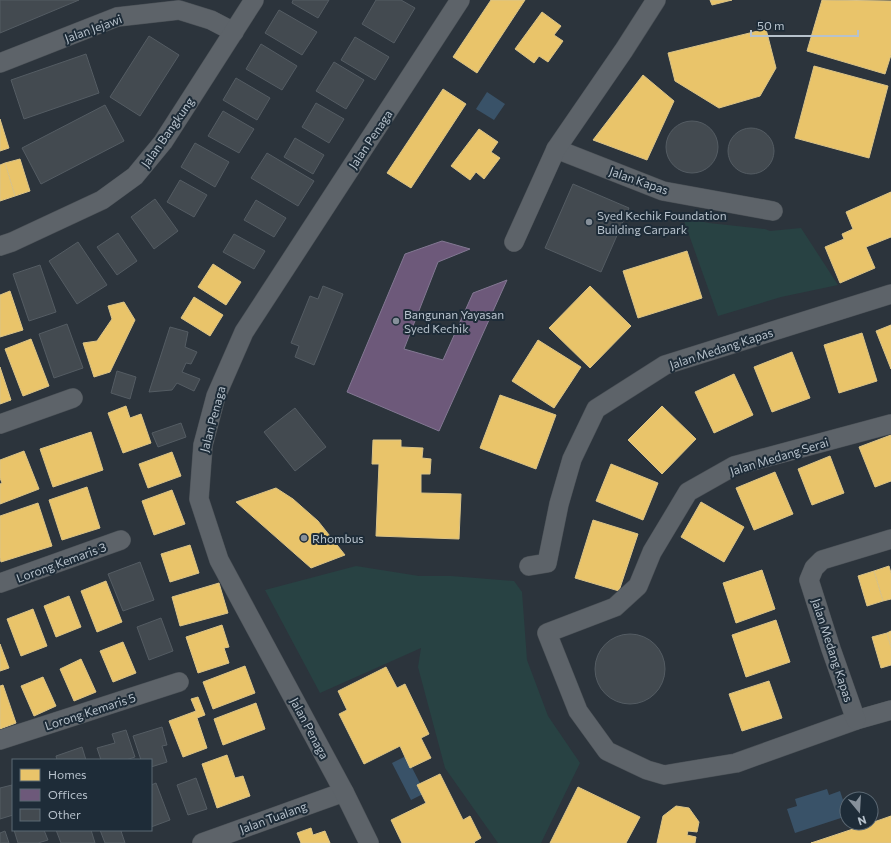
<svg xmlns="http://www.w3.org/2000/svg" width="891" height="843" viewBox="0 0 891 843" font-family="Commissioner,sans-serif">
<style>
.green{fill:#284243}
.water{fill:#395268}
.homes{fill:#e9c46a;stroke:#dac387}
.offices{fill:#6d597a;stroke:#837893}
.building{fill:#434a50;stroke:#545c63}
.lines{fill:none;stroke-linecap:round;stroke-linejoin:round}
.minor-casing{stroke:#4a5056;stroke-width:20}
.minor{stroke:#5d6369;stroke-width:19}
.poi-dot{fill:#86909a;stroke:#1e2c38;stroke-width:1.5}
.labels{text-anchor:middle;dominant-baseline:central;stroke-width:4;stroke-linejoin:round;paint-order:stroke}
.street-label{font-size:12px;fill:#b7c2cc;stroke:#1e2c38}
.poi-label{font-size:12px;fill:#b7c2cc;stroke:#1e2c38;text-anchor:start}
</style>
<rect width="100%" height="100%" fill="#2c343c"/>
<g class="green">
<path d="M683,218L709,223L765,229L770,231L801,228L838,285L781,297L718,316Z"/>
<path d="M356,566L419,576H451L514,581L522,592L527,660L548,716L580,763L541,843H498L445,768L418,667L421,648L320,693L265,590Z"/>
</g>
<g class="water">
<path d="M487,92L505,104L494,120L476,109Z"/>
<path d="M406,756L425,793L411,800L392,763Z"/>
<path d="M827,789L829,795L840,791L847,812V816L795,833L787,809L797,806L795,799Z"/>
</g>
<g class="homes">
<path d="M491,0H525L477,73L453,57Z"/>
<path d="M710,0H732L712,5Z"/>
<path d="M822,0L891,1V55L885,74L807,51Z"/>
<path d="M542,12L561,26L554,35L563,41L548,62L539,56L534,63L515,49Z"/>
<path d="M766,29L776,68L760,96L719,108L675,81L668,53Z"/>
<path d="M814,66L888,86L869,158L795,138Z"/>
<path d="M643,75L674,101L647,160L593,140Z"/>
<path d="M443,89L466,104L411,188L387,173Z"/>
<path d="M0,119L9,148L0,151Z"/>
<path d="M479,129L498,142L491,152L500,158L484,179L476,172L470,180L451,166Z"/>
<path d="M20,159L30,191L15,196L5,163Z"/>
<path d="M5,163L15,196L0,201V165Z"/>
<path d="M891,192V237L866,247L875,268L840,283L825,247L844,239L842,234L853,229L846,212Z"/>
<path d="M687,251L702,298L638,318L623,271Z"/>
<path d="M213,264L241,282L226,305L198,287Z"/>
<path d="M590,286L631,326L590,368L549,328Z"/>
<path d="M10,291L23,330L0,337V295Z"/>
<path d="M194,297L223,315L210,336L181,318Z"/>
<path d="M124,302L135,320L110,372L94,377L83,343L97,341L112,319L108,306Z"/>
<path d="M891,325V369L876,331Z"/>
<path d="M862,333L877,381L839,393L824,345Z"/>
<path d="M31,339L49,386L23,396L5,349Z"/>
<path d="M538,340L581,367L554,408L512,381Z"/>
<path d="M792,352L810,398L772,412L754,367Z"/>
<path d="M0,367L11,400L0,404Z"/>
<path d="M734,374L753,415L714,433L695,392Z"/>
<path d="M500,395L556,415L536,469L480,448Z"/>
<path d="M126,406L130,418L141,414L151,443L123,453L108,413Z"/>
<path d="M662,406L696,439L662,474L628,440Z"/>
<path d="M91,432L103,470L53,487L40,449Z"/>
<path d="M891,435V481L875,487L859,447Z"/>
<path d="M373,440H401V447L423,448L422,458L431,459L430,474H421V493L461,494L459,539L376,536L379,464H372Z"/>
<path d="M24,451L39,489L0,504V484L2,483L0,478V460Z"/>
<path d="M172,452L181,476L148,488L139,464Z"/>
<path d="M830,456L844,493L812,505L798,469Z"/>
<path d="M611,464L658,483L643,520L596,501Z"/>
<path d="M775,472L793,514L754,530L736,488Z"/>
<path d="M87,487L100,528L62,540L49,500Z"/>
<path d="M276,488L293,499L318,521L345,555L311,568L236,502Z"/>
<path d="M172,490L185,524L154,535L142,501Z"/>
<path d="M701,502L744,527L724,562L681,537Z"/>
<path d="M38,503L52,546L1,562L0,558V516Z"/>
<path d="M593,520L638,534L619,591L575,578Z"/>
<path d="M190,545L199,573L170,582L161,554Z"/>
<path d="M889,566L891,573V599L883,601L874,571Z"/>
<path d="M762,570L775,609L736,623L723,583Z"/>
<path d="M874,571L883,601L867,606L858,576Z"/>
<path d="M106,581L122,622L97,632L81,591Z"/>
<path d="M219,583L228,613L180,626L172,597Z"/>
<path d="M69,596L81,627L56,637L44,606Z"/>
<path d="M33,609L47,646L21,656L7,619Z"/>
<path d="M776,620L790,662L746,677L732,635Z"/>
<path d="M222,625L229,647L224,648L229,663L198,673L186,637Z"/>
<path d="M891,631V648L887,633Z"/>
<path d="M887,633L891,648V665L881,668L872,637Z"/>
<path d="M123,642L136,673L113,682L100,651Z"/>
<path d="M0,644L9,668L0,671Z"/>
<path d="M81,659L96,692L74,701L60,669Z"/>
<path d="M245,666L255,693L213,709L203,682Z"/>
<path d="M386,667L397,688L405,684L429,734L421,738L431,758L410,768L400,746L364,764L339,714L347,710L338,691Z"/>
<path d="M43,677L56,706L34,716L21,686Z"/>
<path d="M769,681L782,718L742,731L729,694Z"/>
<path d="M3,685L16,723L0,729V686Z"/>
<path d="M198,697L205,715L197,718L207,748L183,757L169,721L196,711L191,699Z"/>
<path d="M256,703L265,729L223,745L214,719Z"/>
<path d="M227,755L235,778L243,776L250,796L217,808L202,764Z"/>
<path d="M440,774L463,820L470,816L481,838L474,842L475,843H402L391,820L426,803L417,785Z"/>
<path d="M578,787L640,817L626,843H550Z"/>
<path d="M676,806L689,808L699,822L697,832L688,831L687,835L696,837L695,843H657L663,816Z"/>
<path d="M891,816V843H811L871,823Z"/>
<path d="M311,828L313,835L325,831L330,843H301L297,833Z"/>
</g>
<path class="offices" d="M442,241L470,249L438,262L404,349L443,360L473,293L507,280L439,431L347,392L405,254Z"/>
<g class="building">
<path d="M0,0H79L0,33Z"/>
<path d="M293,0H329L318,18L292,3Z"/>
<path d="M376,0H401L415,8L394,43L362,24Z"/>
<path d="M279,10L317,32L302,55L265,33Z"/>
<path d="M149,36L179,55L140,116L110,97Z"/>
<path d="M355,37L389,57L375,80L341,60Z"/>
<path d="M261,44L297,66L282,90L246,69Z"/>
<path d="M86,54L99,93L24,119L11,80Z"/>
<path d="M334,62L364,80L346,109L316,91Z"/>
<path d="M236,78L270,98L257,120L223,100Z"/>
<path d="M316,103L344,119L329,143L302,127Z"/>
<path d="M105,105L124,141L41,184L22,148Z"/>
<path d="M223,111L254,129L239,153L208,136Z"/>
<circle cx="692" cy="147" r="26"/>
<circle cx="751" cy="151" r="23"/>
<path d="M295,138L324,155L313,174L284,157Z"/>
<path d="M195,143L229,162L215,187L181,167Z"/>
<path d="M267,153L314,181L298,206L251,178Z"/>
<path d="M180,180L207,195L194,217L167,202Z"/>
<path d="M573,184L629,208L601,272L545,248Z"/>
<path d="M155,199L178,231L154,249L131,217Z"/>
<path d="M256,200L286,218L274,237L244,220Z"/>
<path d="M118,233L137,261L117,275L97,247Z"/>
<path d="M234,234L265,251L254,269L223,252Z"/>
<path d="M78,242L107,285L77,304L49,261Z"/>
<path d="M40,265L56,312L29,321L13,274Z"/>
<path d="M323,286L343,294L314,365L295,357L299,346L291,343L310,296L318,299Z"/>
<path d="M67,324L83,368L54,378L39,334Z"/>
<path d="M170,327L188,332L185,347L197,352L191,364L186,363L182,372L200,379L194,391L177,383L172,390L149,392Z"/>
<path d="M117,371L136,377L130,399L111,393Z"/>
<path d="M295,408L326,447L295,471L264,432Z"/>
<path d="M181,423L186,437L158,447L152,433Z"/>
<path d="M140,562L154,600L123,611L108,574Z"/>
<path d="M161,618L173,651L149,660L137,627Z"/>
<circle cx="630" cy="669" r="35"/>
<path d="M162,727L167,745L162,746L167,762L151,767V760H141L133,736Z"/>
<path d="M126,730L135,757L126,760H101L97,748L115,743L112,734Z"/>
<path d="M82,747L86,760H57L56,756Z"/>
<path d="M196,778L207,809L188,815L177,785Z"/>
<path d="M156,783L170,820L151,827V785Z"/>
<path d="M12,785L13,815L0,819V788Z"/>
<path d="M14,830H44L48,840L38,843H18Z"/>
<path d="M56,830H91L95,843H61Z"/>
<path d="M100,830H125L121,831L125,843H105Z"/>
<path d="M5,831L9,843H0V833Z"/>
</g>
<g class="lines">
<defs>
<g id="minor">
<path d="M0,63L117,17L179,10L211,20L234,32"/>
<path d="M556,149L663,191L773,211"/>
<path d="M514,242L556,149L624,50L656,0"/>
<path d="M0,246L12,242L102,200L135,176L163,142L254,0"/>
<path d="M0,424L73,398"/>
<path d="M891,424L734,466L688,492L652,552L638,586L615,607L547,633L578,711L607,751L647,770L664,775L736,763L856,720L891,710"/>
<path d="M529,566L547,563L559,504L572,459L596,409L665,365L891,294"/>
<path d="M0,583L121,540"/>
<path d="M856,720L831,649L809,580L814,568L822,560L891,539"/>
<path d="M0,740L179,682"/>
<path d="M202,843L344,792"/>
<path d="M369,843L344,792L219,560L199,499L203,445L216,396L244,332L460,0"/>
</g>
</defs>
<use href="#minor" class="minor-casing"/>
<use href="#minor" class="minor"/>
</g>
<g class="poi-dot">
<circle cx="589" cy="222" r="4"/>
<circle cx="396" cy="321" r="4"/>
<circle cx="304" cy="538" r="4"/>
</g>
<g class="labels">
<g class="street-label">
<text transform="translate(93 28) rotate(-20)">Jalan Jejawi</text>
<text transform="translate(167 132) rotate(-55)">Jalan Bangkung</text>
<text transform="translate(370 139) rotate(-56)">Jalan Penaga</text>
<text transform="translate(639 180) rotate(19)">Jalan Kapas</text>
<text transform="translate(721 348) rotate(-18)">Jalan Medang Kapas</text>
<text transform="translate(212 419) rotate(-75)">Jalan Penaga</text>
<text transform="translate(779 456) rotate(-17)">Jalan Medang Serai</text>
<text transform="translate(61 562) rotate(-20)">Lorong Kemaris 3</text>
<text transform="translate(833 650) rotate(72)">Jalan Medang Kapas</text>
<text transform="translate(90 711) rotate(-18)">Lorong Kemaris 5</text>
<text transform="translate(310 728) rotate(62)">Jalan Penaga</text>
<text transform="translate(273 817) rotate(-20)">Jalan Tualang</text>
</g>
<g class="poi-label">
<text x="597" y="215">Syed Kechik Foundation<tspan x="597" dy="14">Building Carpark</tspan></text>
<text x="404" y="314">Bangunan Yayasan<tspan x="404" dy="14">Syed Kechik</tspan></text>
<text x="312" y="538">Rhombus</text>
</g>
</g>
<rect x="12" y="759" width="140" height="72" fill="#1e2c38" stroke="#5b6873"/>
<rect x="20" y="769" width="20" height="12" fill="#e9c46a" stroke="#5b6873"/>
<text x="48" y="779" font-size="12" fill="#b7c2cc">Homes</text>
<rect x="20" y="789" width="20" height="12" fill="#6d597a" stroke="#5b6873"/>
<text x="48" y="799" font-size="12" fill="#b7c2cc">Offices</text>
<rect x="20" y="809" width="20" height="12" fill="#434a50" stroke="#5b6873"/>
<text x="48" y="819" font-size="12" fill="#b7c2cc">Other</text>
<g transform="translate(859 811) rotate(162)"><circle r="19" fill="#1e2c38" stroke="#5b6873"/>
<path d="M0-3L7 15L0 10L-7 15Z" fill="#86909a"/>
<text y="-6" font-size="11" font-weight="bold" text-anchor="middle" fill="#b7c2cc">N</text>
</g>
<path d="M751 30v6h107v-6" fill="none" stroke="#b7c2cc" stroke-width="2"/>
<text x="757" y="30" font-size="12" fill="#b7c2cc" stroke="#1e2c38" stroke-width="3" paint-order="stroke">50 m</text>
</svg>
